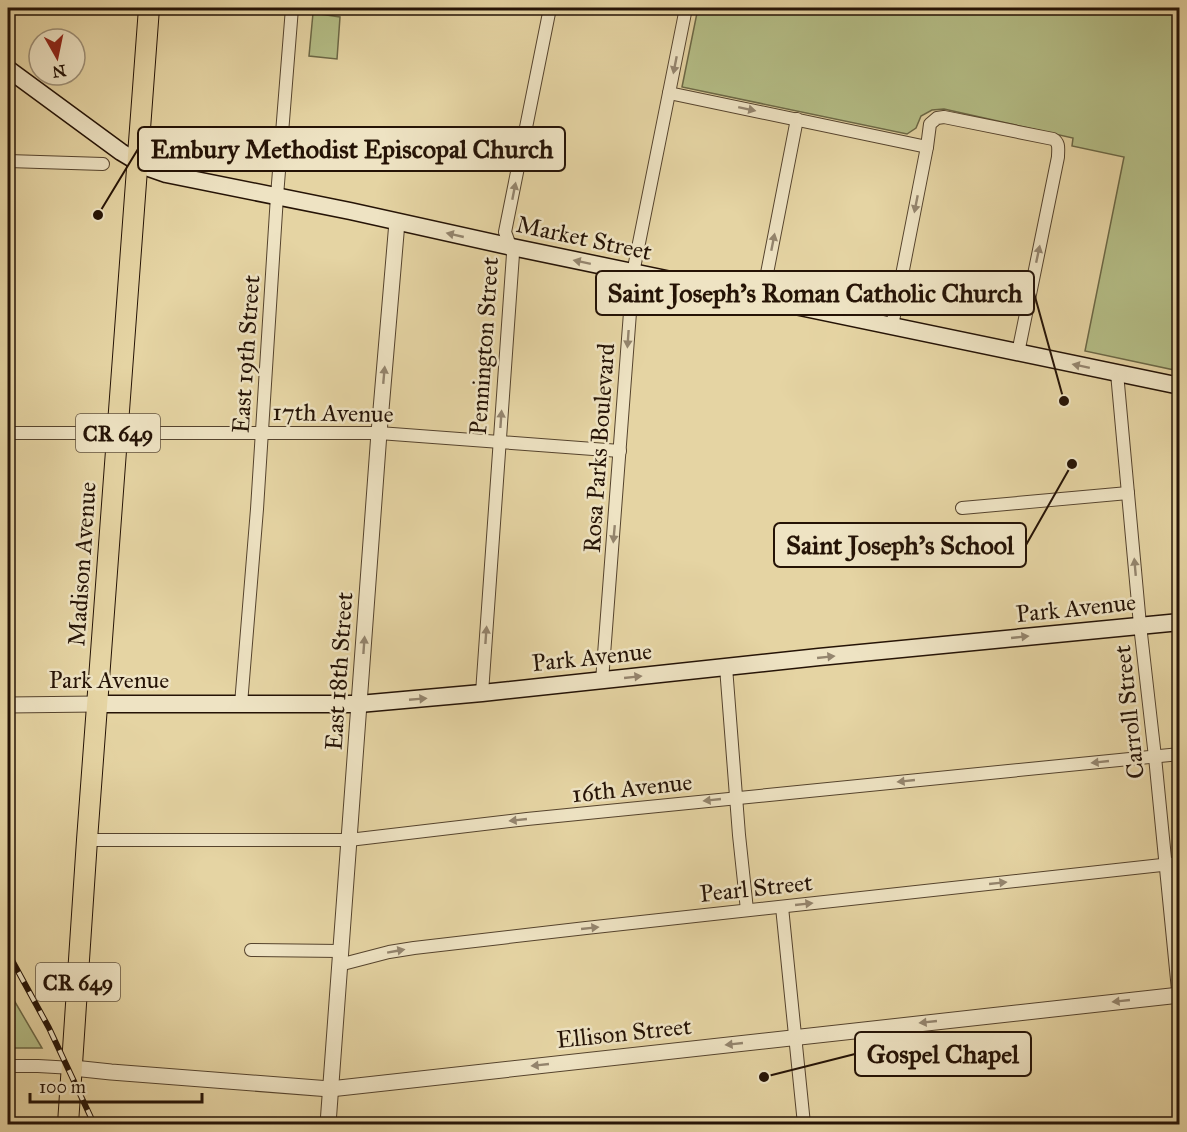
<svg xmlns="http://www.w3.org/2000/svg" width="1187" height="1132" viewBox="0 0 1187 1132" font-family="'IM FELL Great Primer',serif">
<style>
.green{fill:#b4bd86;stroke:#6c6846;stroke-width:1.5}
.lines{fill:none;stroke-linecap:round;stroke-linejoin:round}
.minor-casing{stroke:#55432d;stroke-width:14}
.tertiary-casing{stroke:#55432d;stroke-width:17}
.secondary-casing{stroke:#251306;stroke-width:19}
.primary-casing{stroke:#251306;stroke-width:22}
.minor{stroke:#eee3c3;stroke-width:12}
.tertiary{stroke:#eee3c3;stroke-width:15}
.secondary{stroke:#eee3c3;stroke-width:16}
.primary{stroke:#e5d4a3;stroke-width:20}
.rail-casing{stroke:#251306;stroke-width:6}
.rail{stroke:#eee3c3;stroke-width:4;stroke-dasharray:11;stroke-linecap:butt}
.oneway{fill:#94856e}
.labels{text-anchor:middle;dominant-baseline:central;stroke-width:5;stroke-linejoin:round;paint-order:stroke}
.shield{fill:#eee3c3;stroke:#61513f;stroke-width:1.5}
.shield-label{font-size:22px;font-weight:bold;fill:#251306}
.street-label{font-size:24px;fill:#251306;stroke:#eee3c3}
.leader{fill:none;stroke:#251306;stroke-width:2}
.callout-dot{fill:#251306;stroke:#eee3c3;stroke-width:2}
.callout{fill:#eee3c3;stroke:#251306;stroke-width:2}
.callout-label{font-size:26px;text-anchor:middle;font-weight:bold;fill:#251306}
</style>
<rect width="100%" height="100%" fill="#e5d4a3"/>
<filter id="stains"><feTurbulence type="fractalNoise" baseFrequency=".00333" numOctaves="4"/><feColorMatrix values="0 0 0 0 .2 0 0 0 0 .09 0 0 0 0 .02 0 0 0 .5 -.17"/></filter>
<radialGradient id="worn" r=".72"><stop offset=".6" stop-color="#630" stop-opacity="0"/><stop offset="1" stop-color="#630" stop-opacity=".3"/></radialGradient>
<g class="green">
<path d="M698,8H1179V371L1085,351L1124,157L1072,146L1073,138L944,109L932,110L921,116L916,128L907,134L682,87Z"/>
<path d="M313,13L340,17L337,59L309,56Z"/>
<path d="M8,990L42,1048H8Z"/>
</g>
<g class="lines">
<defs>
<g id="minor">
<path d="M669,93L927,147"/>
<path d="M8,161L103,164"/>
<path d="M762,299L797,119"/>
<path d="M892,326L927,147L930,124L937,118L944,117L1053,139C1060,143 1058,149 1058,157L1018,353"/>
<path d="M1117,373L1140,625L1155,757L1180,1010"/>
<path d="M8,433H379L620,451"/>
<path d="M962,508L1128,493"/>
<path d="M726,667L739,835L747,910"/>
<path d="M602,681L633,273L686,8"/>
<path d="M482,693L513,254L505,232L550,8"/>
<path d="M241,704L257,509L277,196L292,8"/>
<path d="M87,840H349L527,819L1180,754"/>
<path d="M782,907L804,1124"/>
<path d="M251,950L340,951"/>
<path d="M339,965L389,952L414,948L586,928L1180,863"/>
<path d="M8,1066H38L73,1068"/>
</g>
<g id="tertiary">
<path d="M8,705L97,704"/>
<path d="M73,1068L111,1072L330,1089L1180,995"/>
<path d="M328,1124L379,433L397,222"/>
</g>
<g id="secondary">
<path d="M8,69L121,152L146,167L166,174L350,211L512,247L1180,386"/>
<path d="M97,704H359L482,693L819,657L1180,622"/>
</g>
<path id="primary" d="M68,1124L87,840L149,8"/>
</defs>
<use href="#minor" class="minor-casing"/>
<use href="#tertiary" class="tertiary-casing"/>
<use href="#secondary" class="secondary-casing"/>
<use href="#primary" class="primary-casing"/>
<use href="#minor" class="minor"/>
<use href="#tertiary" class="tertiary"/>
<use href="#secondary" class="secondary"/>
<use href="#primary" class="primary"/>
<defs>
<path id="rail" d="M8,953L49,1028L94,1124"/>
</defs>
<use href="#rail" class="rail-casing"/>
<use href="#rail" class="rail"/>
</g>
<defs><path id="oneway-solid" d="M-6-.8H1V-3.2L6.5 0L1 3.2V.8H-6Z" transform="scale(1.5)"/></defs>
<g class="oneway">
<use href="#oneway-solid" transform="translate(675 65) rotate(101)"/>
<use href="#oneway-solid" transform="translate(747 109) rotate(12)"/>
<use href="#oneway-solid" transform="translate(514 191) rotate(-79)"/>
<use href="#oneway-solid" transform="translate(916 204) rotate(101)"/>
<use href="#oneway-solid" transform="translate(455 235) rotate(-167)"/>
<use href="#oneway-solid" transform="translate(773 242) rotate(-79)"/>
<use href="#oneway-solid" transform="translate(1038 254) rotate(-78)"/>
<use href="#oneway-solid" transform="translate(582 262) rotate(-168)"/>
<use href="#oneway-solid" transform="translate(628 339) rotate(94)"/>
<use href="#oneway-solid" transform="translate(1081 366) rotate(-168)"/>
<use href="#oneway-solid" transform="translate(384 375) rotate(-85)"/>
<use href="#oneway-solid" transform="translate(501 419) rotate(-86)"/>
<use href="#oneway-solid" transform="translate(614 534) rotate(95)"/>
<use href="#oneway-solid" transform="translate(1135 567) rotate(-95)"/>
<use href="#oneway-solid" transform="translate(486 635) rotate(-86)"/>
<use href="#oneway-solid" transform="translate(1020 637) rotate(-6)"/>
<use href="#oneway-solid" transform="translate(364 645) rotate(-86)"/>
<use href="#oneway-solid" transform="translate(826 657) rotate(-6)"/>
<use href="#oneway-solid" transform="translate(633 677) rotate(-6)"/>
<use href="#oneway-solid" transform="translate(418 699) rotate(-5)"/>
<use href="#oneway-solid" transform="translate(1100 762) rotate(174)"/>
<use href="#oneway-solid" transform="translate(906 781) rotate(174)"/>
<use href="#oneway-solid" transform="translate(712 800) rotate(174)"/>
<use href="#oneway-solid" transform="translate(518 820) rotate(174)"/>
<use href="#oneway-solid" transform="translate(998 883) rotate(-6)"/>
<use href="#oneway-solid" transform="translate(804 904) rotate(-6)"/>
<use href="#oneway-solid" transform="translate(590 928) rotate(-6)"/>
<use href="#oneway-solid" transform="translate(396 951) rotate(-10)"/>
<use href="#oneway-solid" transform="translate(1121 1001) rotate(174)"/>
<use href="#oneway-solid" transform="translate(928 1022) rotate(174)"/>
<use href="#oneway-solid" transform="translate(734 1044) rotate(174)"/>
<use href="#oneway-solid" transform="translate(540 1065) rotate(174)"/>
</g>
<g class="labels">
<g class="shield">
<rect x="76" y="414" width="84" height="38" rx="4.5"/>
<rect x="36" y="963" width="84" height="38" rx="4.5"/>
</g>
<g class="shield-label">
<text x="118" y="433">CR 649</text>
<text x="78" y="982">CR 649</text>
</g>
<g class="street-label">
<text transform="translate(584 238) rotate(12)">Market Street</text>
<text transform="translate(484 346) rotate(-86)">Pennington Street</text>
<text transform="translate(246 354) rotate(-86)">East 19th Street</text>
<text transform="translate(333 413) rotate(1)">17th Avenue</text>
<text transform="translate(599 448) rotate(-86)">Rosa Parks Boulevard</text>
<text transform="translate(82 564) rotate(-86)">Madison Avenue</text>
<text transform="translate(1076 608) rotate(-6)">Park Avenue</text>
<text transform="translate(592 657) rotate(-6)">Park Avenue</text>
<text transform="translate(339 671) rotate(-86)">East 18th Street</text>
<text x="109" y="680">Park Avenue</text>
<text transform="translate(1129 712) rotate(-96)">Carroll Street</text>
<text transform="translate(632 788) rotate(-6)">16th Avenue</text>
<text transform="translate(756 888) rotate(-6)">Pearl Street</text>
<text transform="translate(624 1033) rotate(-6)">Ellison Street</text>
</g>
</g>
<path class="leader" d="M98 215L138 149M1064 401L1034 293M1072 464L1026 545M764 1077L855 1054"/>
<g class="callout-dot">
<circle cx="98" cy="215" r="6"/>
<circle cx="1064" cy="401" r="6"/>
<circle cx="1072" cy="464" r="6"/>
<circle cx="764" cy="1077" r="6"/>
</g>
<g class="callout">
<rect x="138" y="127" width="427" height="44" rx="6"/>
<rect x="596" y="271" width="438" height="44" rx="6"/>
<rect x="774" y="523" width="252" height="44" rx="6"/>
<rect x="855" y="1032" width="176" height="44" rx="6"/>
</g>
<g class="callout-label">
<text x="352" y="158">Embury Methodist Episcopal Church</text>
<text x="815" y="302">Saint Joseph's Roman Catholic Church</text>
<text x="900" y="554">Saint Joseph's School</text>
<text x="943" y="1063">Gospel Chapel</text>
</g>
<rect width="1187" height="1132" fill="none" stroke="#e5d4a3" stroke-width="30"/>
<rect x="9" y="9" width="1169" height="1114" fill="none" stroke="#251306" stroke-width="3"/>
<rect x="15" y="15" width="1157" height="1102" fill="none" stroke="#251306" stroke-width="1.5"/>
<g transform="translate(57 57) rotate(171)"><circle r="28" fill="#eee3c3" stroke="#9e9077" stroke-width="1.5"/>
<path d="M0-4.5L10 22L0 15L-10 22Z" fill="#8f2418"/>
<text y="-9" font-size="16" font-weight="bold" text-anchor="middle" fill="#251306">N</text>
</g>
<path d="M30 1093v9h172v-9" fill="none" stroke="#251306" stroke-width="3"/>
<text x="39" y="1093" font-size="18" fill="#251306" stroke="#eee3c3" stroke-width="4.5" paint-order="stroke">100 m</text>
<rect width="100%" height="100%" filter="url(#stains)"/>
<rect width="100%" height="100%" fill="url(#worn)"/>
</svg>
